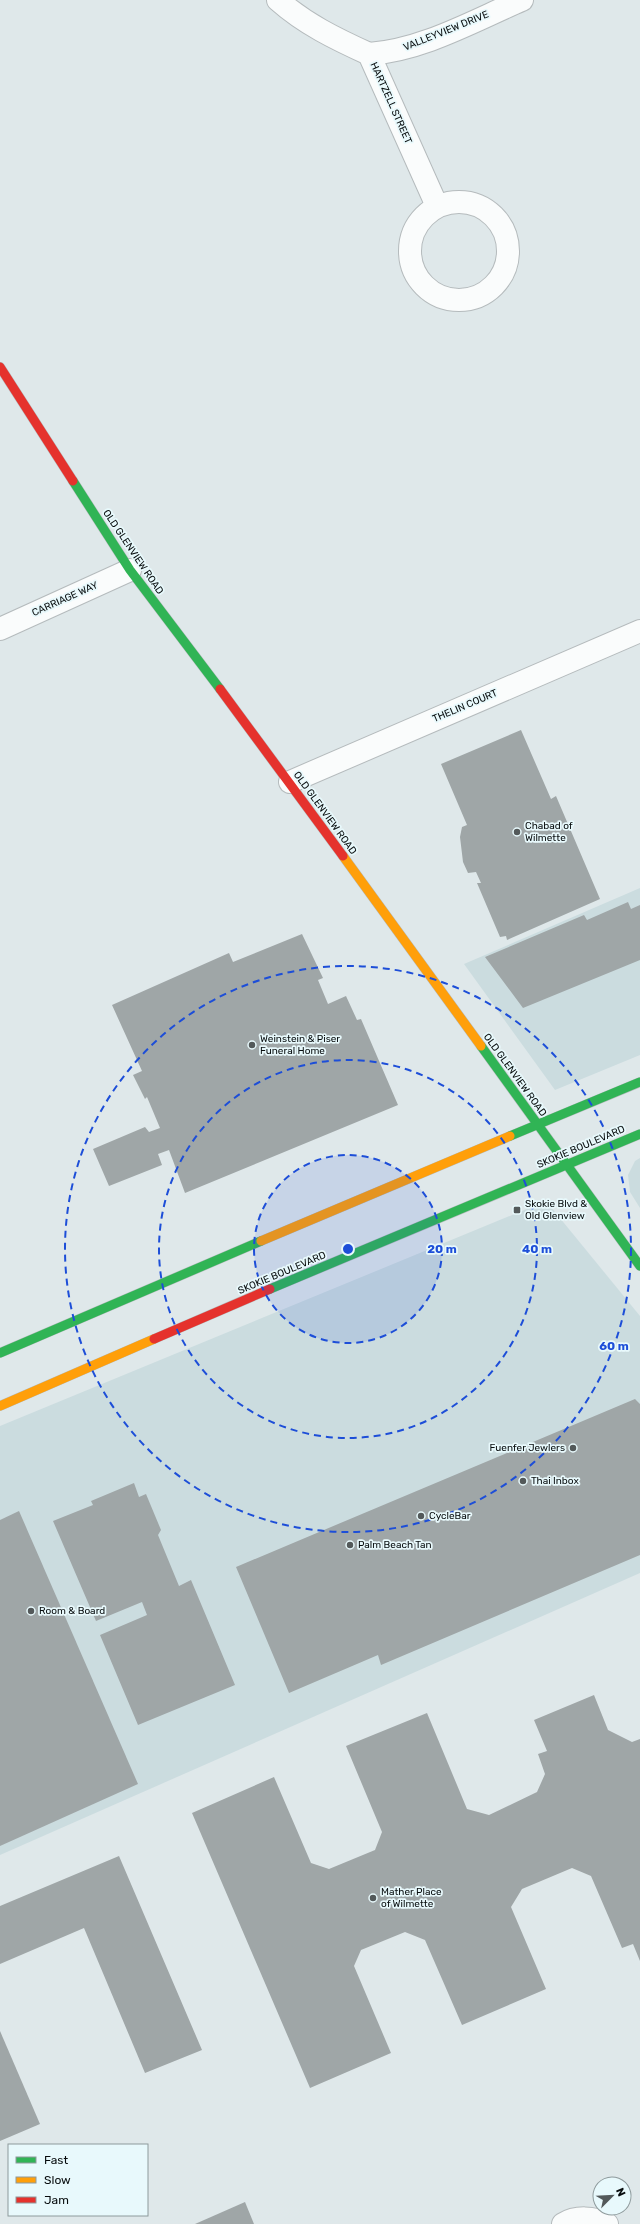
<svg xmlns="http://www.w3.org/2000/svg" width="640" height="2224" viewBox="0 0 640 2224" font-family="Rubik,sans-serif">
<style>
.built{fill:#cbdcdf}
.building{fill:#9fa6a7}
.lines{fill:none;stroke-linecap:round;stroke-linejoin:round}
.street-casing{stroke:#b5bbbd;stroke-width:24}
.fast-casing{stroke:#b5bbbd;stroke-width:10}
.slow-casing{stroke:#b5bbbd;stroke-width:10}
.jam-casing{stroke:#b5bbbd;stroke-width:10}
.street{stroke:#fafcfc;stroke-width:22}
.fast{stroke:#30b455;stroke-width:9}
.slow{stroke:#ff9f0a;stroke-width:9}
.jam{stroke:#e5322d;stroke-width:9}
.ring{fill:none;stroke:#1d4ed8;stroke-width:2;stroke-dasharray:7 5}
.poi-dot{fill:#53595a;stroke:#e8f9fc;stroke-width:1.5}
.labels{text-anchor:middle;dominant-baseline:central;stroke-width:3.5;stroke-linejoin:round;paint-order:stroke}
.street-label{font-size:10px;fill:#070c0d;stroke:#e8f9fc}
.poi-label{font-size:10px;fill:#070c0d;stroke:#e8f9fc;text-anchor:start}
.centre{fill:#1d4ed8;stroke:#e8f9fc;stroke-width:2}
.ring-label{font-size:12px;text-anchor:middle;font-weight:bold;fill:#1d4ed8;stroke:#e8f9fc;stroke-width:3.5;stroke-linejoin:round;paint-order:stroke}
</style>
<rect width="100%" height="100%" fill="#dfe8ea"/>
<g class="built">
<path d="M640,888V1055L555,1090L464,964Z"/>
<path d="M640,1158V1208L630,1192L628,1175L635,1161Z"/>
<path d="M546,1201L640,1316V1573L0,1855V1426Z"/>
</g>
<g class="building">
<path d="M521,730L551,799L556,796L600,899L507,940L506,936L500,937L477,883H481L476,872L468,873L463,862L460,837L462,827L467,825L441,764Z"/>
<path d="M628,902L631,909L640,905V960L523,1008L485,957L584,915L587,920Z"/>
<path d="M302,934L323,978L318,980L328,1004L346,996L357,1020L361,1019L398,1105L185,1193L169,1150L158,1154L162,1165L109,1186L93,1149L145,1127L149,1132L160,1128L147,1097L145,1099L133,1075L142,1071L112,1005L229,953L233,962Z"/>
<path d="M635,1399L640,1404V1555L381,1665L378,1655L289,1693L236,1567Z"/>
<path d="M134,1483L139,1497L146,1494L161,1530L158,1535L179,1586L191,1580L235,1685L138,1725L100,1635L147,1615L142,1602L96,1621L53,1521L93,1505L91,1501Z"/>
<path d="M19,1511L138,1784L0,1846V1520Z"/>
<path d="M594,1695L608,1730L632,1742L640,1739V1961L633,1944L622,1948L591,1876L572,1868L522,1889L511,1907L546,1989L462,2025L425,1940L405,1932L361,1950L354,1966L391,2053L310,2088L192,1813L274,1777L311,1863L329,1869L375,1850L382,1832L346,1746L427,1713L467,1809L489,1815L537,1792L545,1774L538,1754L547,1751L534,1720Z"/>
<path d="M119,1856L202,2050L145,2073L84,1928L0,1964V1906Z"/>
<path d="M0,2031L40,2124L0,2141Z"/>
<path d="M245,2202L254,2224H195Z"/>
</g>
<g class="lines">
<defs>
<g id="street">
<path d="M278,0C305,24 336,39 369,54L437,206"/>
<path d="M369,54C423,50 473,21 522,0"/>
<circle cx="459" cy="251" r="49"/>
<path d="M0,629L130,570"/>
<path d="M290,782L640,631"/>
<path d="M563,2224C576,2216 594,2217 607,2224"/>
</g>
<g id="fast">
<path d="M73,481L130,570L220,689"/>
<path d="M481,1046L640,1266"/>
<path d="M510,1136L640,1082"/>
<path d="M270,1289L640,1134"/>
<path d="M0,1353L261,1241"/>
</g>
<g id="slow">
<path d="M343,856L481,1046"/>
<path d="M261,1241L510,1136"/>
<path d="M0,1406L154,1339"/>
</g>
<g id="jam">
<path d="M0,367L73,481"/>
<path d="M220,689L343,856"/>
<path d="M154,1339L270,1289"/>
</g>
</defs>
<use href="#street" class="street-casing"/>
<use href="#fast" class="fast-casing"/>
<use href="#slow" class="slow-casing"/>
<use href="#jam" class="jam-casing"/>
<use href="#street" class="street"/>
<use href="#fast" class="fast"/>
<use href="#slow" class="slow"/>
<use href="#jam" class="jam"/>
</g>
<circle cx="348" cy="1249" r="94" fill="#1d4ed8" fill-opacity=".12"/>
<g class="ring">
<circle cx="348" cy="1249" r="94"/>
<circle cx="348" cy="1249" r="189"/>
<circle cx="348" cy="1249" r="283"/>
</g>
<g class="poi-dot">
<circle cx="517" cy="832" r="4"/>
<circle cx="252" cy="1045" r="4"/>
<rect x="513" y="1206" width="8" height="8" rx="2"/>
<circle cx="573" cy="1448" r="4"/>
<circle cx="523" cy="1481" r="4"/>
<circle cx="421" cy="1516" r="4"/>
<circle cx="350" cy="1545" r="4"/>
<circle cx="31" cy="1611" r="4"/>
<circle cx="373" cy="1898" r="4"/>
</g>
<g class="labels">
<g class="street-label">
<text transform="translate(446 31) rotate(-22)">VALLEYVIEW DRIVE</text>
<text transform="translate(391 103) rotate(66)">HARTZELL STREET</text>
<text transform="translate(133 552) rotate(56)">OLD GLENVIEW ROAD</text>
<text transform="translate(65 599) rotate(-24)">CARRIAGE WAY</text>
<text transform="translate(465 706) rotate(-23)">THELIN COURT</text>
<text transform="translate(325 813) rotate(54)">OLD GLENVIEW ROAD</text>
<text transform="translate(515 1075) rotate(54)">OLD GLENVIEW ROAD</text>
<text transform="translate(581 1147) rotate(-23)">SKOKIE BOULEVARD</text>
<text transform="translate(282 1273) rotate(-23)">SKOKIE BOULEVARD</text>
</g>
<g class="poi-label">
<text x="525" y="826">Chabad of<tspan x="525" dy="12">Wilmette</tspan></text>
<text x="260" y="1039">Weinstein &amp; Piser<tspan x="260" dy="12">Funeral Home</tspan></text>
<text x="525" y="1204">Skokie Blvd &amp;<tspan x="525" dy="12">Old Glenview</tspan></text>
<text x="565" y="1448" text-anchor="end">Fuenfer Jewlers</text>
<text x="531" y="1481">Thai Inbox</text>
<text x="429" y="1516">CycleBar</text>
<text x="358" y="1545">Palm Beach Tan</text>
<text x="39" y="1611">Room &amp; Board</text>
<text x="381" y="1892">Mather Place<tspan x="381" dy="12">of Wilmette</tspan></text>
</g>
</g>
<circle cx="348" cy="1249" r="6" class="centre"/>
<g class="ring-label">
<text x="442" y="1253">20 m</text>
<text x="537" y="1253">40 m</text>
<text x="614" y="1350">60 m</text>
</g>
<rect x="8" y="2144" width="140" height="72" fill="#e8f9fc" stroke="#8e9a9c"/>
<rect x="16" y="2157" width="20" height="6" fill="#30b455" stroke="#8e9a9c"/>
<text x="44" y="2164" font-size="12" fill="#070c0d">Fast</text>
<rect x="16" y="2177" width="20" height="6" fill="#ff9f0a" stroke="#8e9a9c"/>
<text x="44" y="2184" font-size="12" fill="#070c0d">Slow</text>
<rect x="16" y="2197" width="20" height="6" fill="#e5322d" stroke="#8e9a9c"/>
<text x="44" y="2204" font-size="12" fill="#070c0d">Jam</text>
<g transform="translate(612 2196) rotate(66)"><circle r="19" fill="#e8f9fc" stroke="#8e9a9c"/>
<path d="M0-3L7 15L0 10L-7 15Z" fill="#53595a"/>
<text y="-6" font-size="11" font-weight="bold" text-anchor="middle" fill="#070c0d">N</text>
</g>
</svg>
